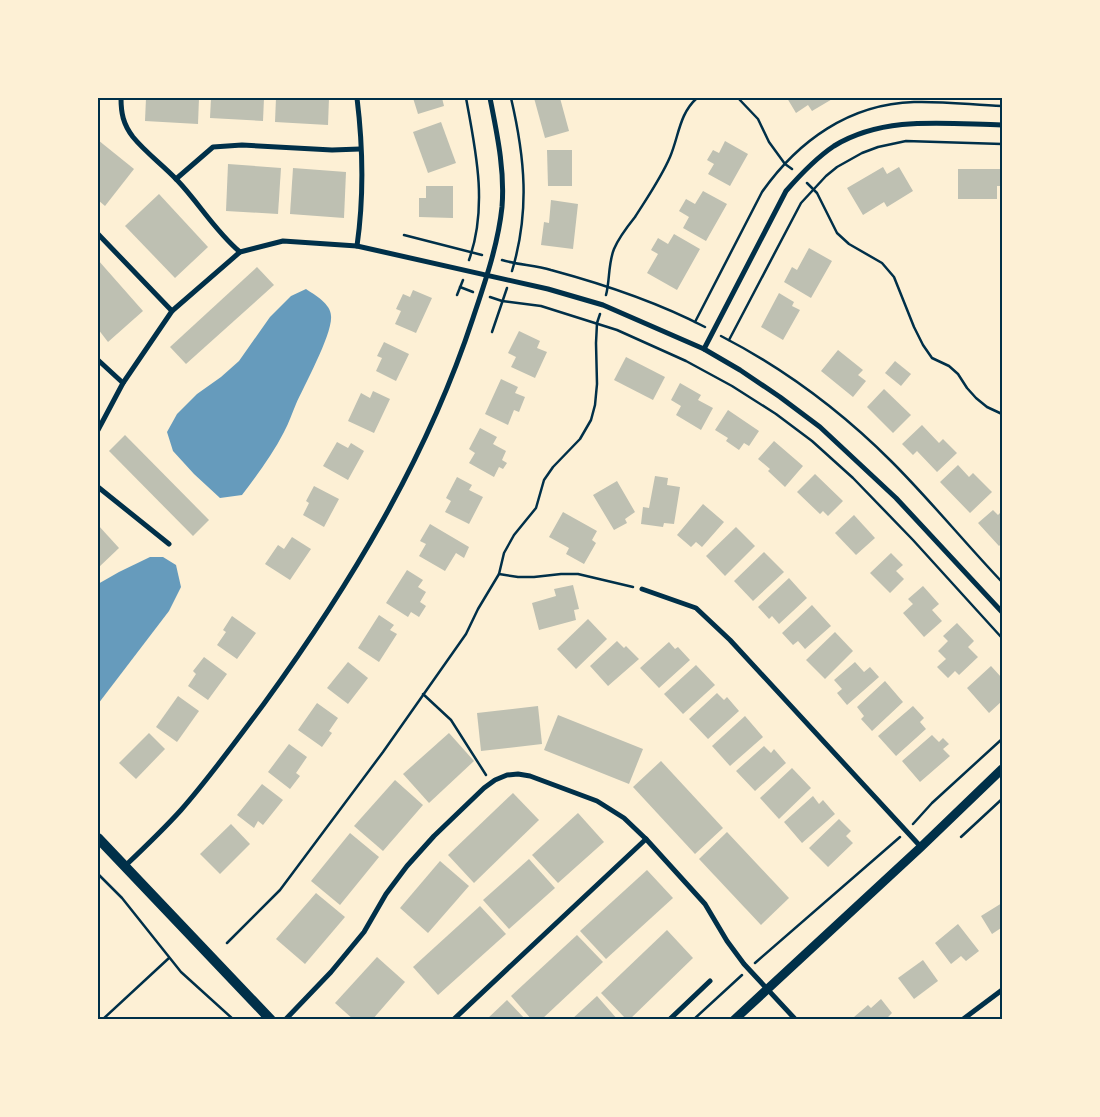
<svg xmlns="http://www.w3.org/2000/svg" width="1100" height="1117" viewBox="0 0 1100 1117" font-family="'Alegreya Sans',sans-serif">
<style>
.water{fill:#669bbc}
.building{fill:#bec0b2}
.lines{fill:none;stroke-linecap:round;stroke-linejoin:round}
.path{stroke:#003049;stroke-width:2.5}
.minor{stroke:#003049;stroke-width:5}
.tertiary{stroke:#003049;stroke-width:9}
.secondary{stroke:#003049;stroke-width:10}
.neatline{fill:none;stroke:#003049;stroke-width:2}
</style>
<rect width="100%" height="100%" fill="#fdf0d5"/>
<g class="water">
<path d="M306,289C315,295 331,304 331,316C333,333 304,386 296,404C292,413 289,423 284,432C273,454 257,475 242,495L220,498L194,474L173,451L167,432L177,414L197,394L221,377L239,361L270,317L291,296Z"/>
<path d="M150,557H163L176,565L181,587L169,611L98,704V584L119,572Z"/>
</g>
<g class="building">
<path d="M146,98H199L198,124L145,121Z"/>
<path d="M211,98H264L263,121L210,118Z"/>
<path d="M276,98H329L328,125L275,122Z"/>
<path d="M413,98H442L444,106L418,114Z"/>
<path d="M534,98H560L569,131L545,138Z"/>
<path d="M787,98H834L812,111L808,105L796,113Z"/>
<path d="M441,122L456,163L428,173L413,132Z"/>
<path d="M98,140L134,169L105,206L98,200Z"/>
<path d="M725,141L748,154L730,186L708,174L714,164L707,160L713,150L719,153Z"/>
<path d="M547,150H572V186H548Z"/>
<path d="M228,164L281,168L278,214L226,211Z"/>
<path d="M883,167L887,174L899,167L913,191L887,207L884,202L863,215L847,188Z"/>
<path d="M293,168L346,172L344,218L290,214Z"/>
<path d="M958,169H1002V186H997V199H958Z"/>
<path d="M426,186H453V218L419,217V198H426Z"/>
<path d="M703,191L727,204L706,241L683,228L689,217L679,211L686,199L695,204Z"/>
<path d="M159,194L208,247L175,278L125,226Z"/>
<path d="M551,200L578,204L573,249L541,245L544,222L549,223Z"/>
<path d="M674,234L700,249L677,290L647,273L658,254L651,250L658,238L668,244Z"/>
<path d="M809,248L832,261L811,298L784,282L792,267L797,270Z"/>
<path d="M98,260L143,311L108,342L98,329Z"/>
<path d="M257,267L274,285L186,364L170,347Z"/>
<path d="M413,290L432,298L416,333L395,324L401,311L396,309L403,294L410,297Z"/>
<path d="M779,293L794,302L792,306L800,310L783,340L761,327Z"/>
<path d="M519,331L540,341L537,348L547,352L535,378L511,367L516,357L508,353Z"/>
<path d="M384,342L409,354L396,381L376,371L382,358L377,356Z"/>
<path d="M838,350L863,370L858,375L866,381L853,397L821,371Z"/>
<path d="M626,357L665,377L653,400L614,380Z"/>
<path d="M895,361L911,374L901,386L885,373Z"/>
<path d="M501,379L518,387L515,393L525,397L519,412L514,410L508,425L485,414Z"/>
<path d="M680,383L701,395L698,400L713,408L701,430L676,415L681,406L671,400Z"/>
<path d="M884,389L911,415L893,433L867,407Z"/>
<path d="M373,391L390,399L374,433L348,421L361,393L370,398Z"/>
<path d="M728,410L759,431L749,446L744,443L739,450L726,441L728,438L715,430Z"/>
<path d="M922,425L939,443L943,439L957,453L937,472L917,451L913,455L902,444Z"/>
<path d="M480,428L497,437L493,444L506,451L502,460L507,463L503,469L499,467L494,477L469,463L475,453L469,449Z"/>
<path d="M125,435L209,520L193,536L109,451Z"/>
<path d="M774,441L803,466L785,487L768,471L770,469L758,459Z"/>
<path d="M337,442L348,448L351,443L364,451L348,480L323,466Z"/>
<path d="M958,465L969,477L973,473L992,492L970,513L940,482Z"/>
<path d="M815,474L843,501L828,516L823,511L820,514L797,492Z"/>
<path d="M655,476L668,478L667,485L680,487L674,524L664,523L663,527L641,524L643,507L649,508Z"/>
<path d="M457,477L472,485L469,490L483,497L469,524L445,512L451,501L446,498Z"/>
<path d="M617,481L635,512L625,519L627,523L614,530L593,495Z"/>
<path d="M314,486L339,499L324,527L303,515L309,503L306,501Z"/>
<path d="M703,504L724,522L702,547L696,542L691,547L677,535Z"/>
<path d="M993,510L998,515L1002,511V543L999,546L978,523Z"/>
<path d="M563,512L597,531L592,540L596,543L584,564L566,554L569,548L549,537Z"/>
<path d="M854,515L875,538L856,555L835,533Z"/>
<path d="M430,524L469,547L464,558L456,553L445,571L419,556L426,544L420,541Z"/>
<path d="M98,525L119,548L98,568Z"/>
<path d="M736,527L755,546L725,576L706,556Z"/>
<path d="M292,537L311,549L290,580L265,564L278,545L284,549Z"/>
<path d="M764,552L784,572L753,601L734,581Z"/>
<path d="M891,553L903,565L896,571L904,579L890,593L870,573Z"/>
<path d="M407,570L423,580L418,587L426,592L420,602L426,606L419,617L411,612L408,617L386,603Z"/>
<path d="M789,578L807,598L779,624L772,616L769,619L758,607Z"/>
<path d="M573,585L579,609L574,610L576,620L539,630L532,603L556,596L554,589Z"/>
<path d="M923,586L939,604L932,610L942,621L924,637L903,613L913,604L908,599Z"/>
<path d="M812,605L831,626L805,649L798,641L793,645L782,633Z"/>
<path d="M379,615L394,625L390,630L397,634L379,662L358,648Z"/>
<path d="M232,616L256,633L237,659L217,645L226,632L223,630Z"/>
<path d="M588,619L607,639L576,669L557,649Z"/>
<path d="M957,623L974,641L968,647L978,657L959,675L955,671L948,678L937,667L946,659L938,651L948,641L943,636Z"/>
<path d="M835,632L853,651L825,679L806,660Z"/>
<path d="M617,641L624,648L626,646L639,659L608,686L590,666Z"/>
<path d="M669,642L675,649L678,647L690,660L659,688L640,668Z"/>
<path d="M204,657L227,674L208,700L188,686L196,674L193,671Z"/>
<path d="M348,662L368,678L348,704L327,688Z"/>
<path d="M855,662L864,672L870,667L879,677L847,705L837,693L842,689L834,680Z"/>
<path d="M696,665L715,685L683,714L664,694Z"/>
<path d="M991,666L1001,677L1002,676V701L989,713L967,688Z"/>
<path d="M885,681L903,702L872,731L861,719L864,716L857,707Z"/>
<path d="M717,693L724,700L727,697L739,711L708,739L689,719Z"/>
<path d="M178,696L199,711L177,742L156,727Z"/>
<path d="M317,703L338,718L329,731L332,733L322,747L298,730Z"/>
<path d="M538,706L542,744L481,751L477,713Z"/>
<path d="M913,706L924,718L920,722L926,729L896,756L878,736Z"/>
<path d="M558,715L643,749L629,784L544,750Z"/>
<path d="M745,716L763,737L730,766L712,746Z"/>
<path d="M149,733L165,749L136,779L119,763Z"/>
<path d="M449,733L474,761L429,803L403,774Z"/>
<path d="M932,735L939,742L943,738L949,744L943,749L950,756L920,782L902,761Z"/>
<path d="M289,744L307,757L296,773L300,776L290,789L268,772Z"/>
<path d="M764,746L771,753L774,749L786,763L755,791L736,771Z"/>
<path d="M661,761L723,828L695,854L633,787Z"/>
<path d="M792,768L811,788L779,819L760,798Z"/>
<path d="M395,780L423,805L383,851L354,826Z"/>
<path d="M262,784L283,800L263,825L258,821L254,828L237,815Z"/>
<path d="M513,793L539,820L474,883L448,855Z"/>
<path d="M813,796L819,804L823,800L835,814L802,843L784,822Z"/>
<path d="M578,813L604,842L558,883L532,855Z"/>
<path d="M839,819L851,831L846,836L853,843L828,867L809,848Z"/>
<path d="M231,824L250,844L220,874L200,854Z"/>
<path d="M727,832L789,898L761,925L699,859Z"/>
<path d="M350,833L379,857L340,905L311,881Z"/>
<path d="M529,859L555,888L509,929L483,900Z"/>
<path d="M440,861L469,886L428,933L400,908Z"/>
<path d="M647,870L673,898L606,959L580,931Z"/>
<path d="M316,893L345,917L305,964L276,939Z"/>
<path d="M1002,903V930L1001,928L992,934L981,916Z"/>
<path d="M480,906L506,934L438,995L413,967Z"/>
<path d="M958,924L979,951L966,961L961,956L951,964L935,943Z"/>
<path d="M667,930L693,958L629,1020H627L601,993Z"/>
<path d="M577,935L603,962L541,1020H532L511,996Z"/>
<path d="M377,957L405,982L372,1020H354L335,1003Z"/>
<path d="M923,960L938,981L914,999L898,978Z"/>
<path d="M597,996L618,1020H571Z"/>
<path d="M881,999L892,1013L885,1020H856L854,1017L868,1005L871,1008Z"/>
<path d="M507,1000L526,1020H486Z"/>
</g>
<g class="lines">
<g class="path">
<path d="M466,98C476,151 488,207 469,260"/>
<path d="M511,98C525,158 530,211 512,271"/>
<path d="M738,98L758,119L769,142L785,164L792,169"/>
<path d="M807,183L817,193L837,233L849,244L882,263L894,277L914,327L923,345L932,358L949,366L958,374L967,388L976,398L987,407L1002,414"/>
<path d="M404,235L482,255"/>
<path d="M502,260C518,265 535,265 551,270C603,284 657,302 705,327"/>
<path d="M460,287L473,292"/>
<path d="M457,295L463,280"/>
<path d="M606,295C610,280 608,264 614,249C619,237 627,227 635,217C647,198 661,178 670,157C679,136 679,114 697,98"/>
<path d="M490,297L502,301L541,306L617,330L686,361L732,386L776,414L812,441L853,478L913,540L1002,638"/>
<path d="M695,322L762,192C798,141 849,104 914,102C944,101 973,105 1002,106"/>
<path d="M492,332L507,288"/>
<path d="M721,336C783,368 842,412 892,462C930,500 965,543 1002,582"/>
<path d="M729,340L801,203L826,176L837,167L862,153L878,147L906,141L1002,144"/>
<path d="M499,574L518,577H534L561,574H578L633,587"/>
<path d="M423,694L451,720L486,775"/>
<path d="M913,824L932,803L1002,739"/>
<path d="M961,837L1002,799"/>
<path d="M98,874L122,898L181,972L234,1020"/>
<path d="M227,943L280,890L383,752L466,634L478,609L499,574L504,553L514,535L536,508L544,480L553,467L580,439L591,420L595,405L597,384L596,343L597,323L600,314"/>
<path d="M755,963L900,837"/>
<path d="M102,1020L169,958"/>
<path d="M693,1020L742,975"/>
</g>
<g class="minor">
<path d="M121,98C121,113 123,124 133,137C146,153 163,165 177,180C199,203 215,231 240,252"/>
<path d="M176,179L213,147L242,145L332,150L360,149"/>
<path d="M98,234L172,311"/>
<path d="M357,246C364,197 363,147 357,98"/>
<path d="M704,349L786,191C800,175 816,158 834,146C885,115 946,124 1002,125"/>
<path d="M98,360L123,383"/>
<path d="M98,430L123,383L172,311L240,252L283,241L357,246L548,289L603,305L704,349L740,370L780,397L820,427L896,498L1002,612"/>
<path d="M98,487L169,544"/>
<path d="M642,589L696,608L730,640L921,847"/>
<path d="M125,866C144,848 163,830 181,810C210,777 236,741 263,705C349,587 427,458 473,318C485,282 498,245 502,207C505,170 497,134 490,98"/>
<path d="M285,1020L331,972L364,932L386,894L407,866L434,836L484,788L495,780L507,775L518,774L530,776L597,801L624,818L646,839L705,904L727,941L744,964L796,1020"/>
<path d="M453,1020L646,839"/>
<path d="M669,1020L710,981"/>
<path d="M962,1020L1002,990"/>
</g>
<path class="tertiary" d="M734,1020L921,847L1002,769"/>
<path class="secondary" d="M98,838L271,1020"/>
</g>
<rect width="1100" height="1117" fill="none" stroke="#fdf0d5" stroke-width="198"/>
<rect x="99" y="99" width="902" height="919" class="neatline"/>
</svg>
